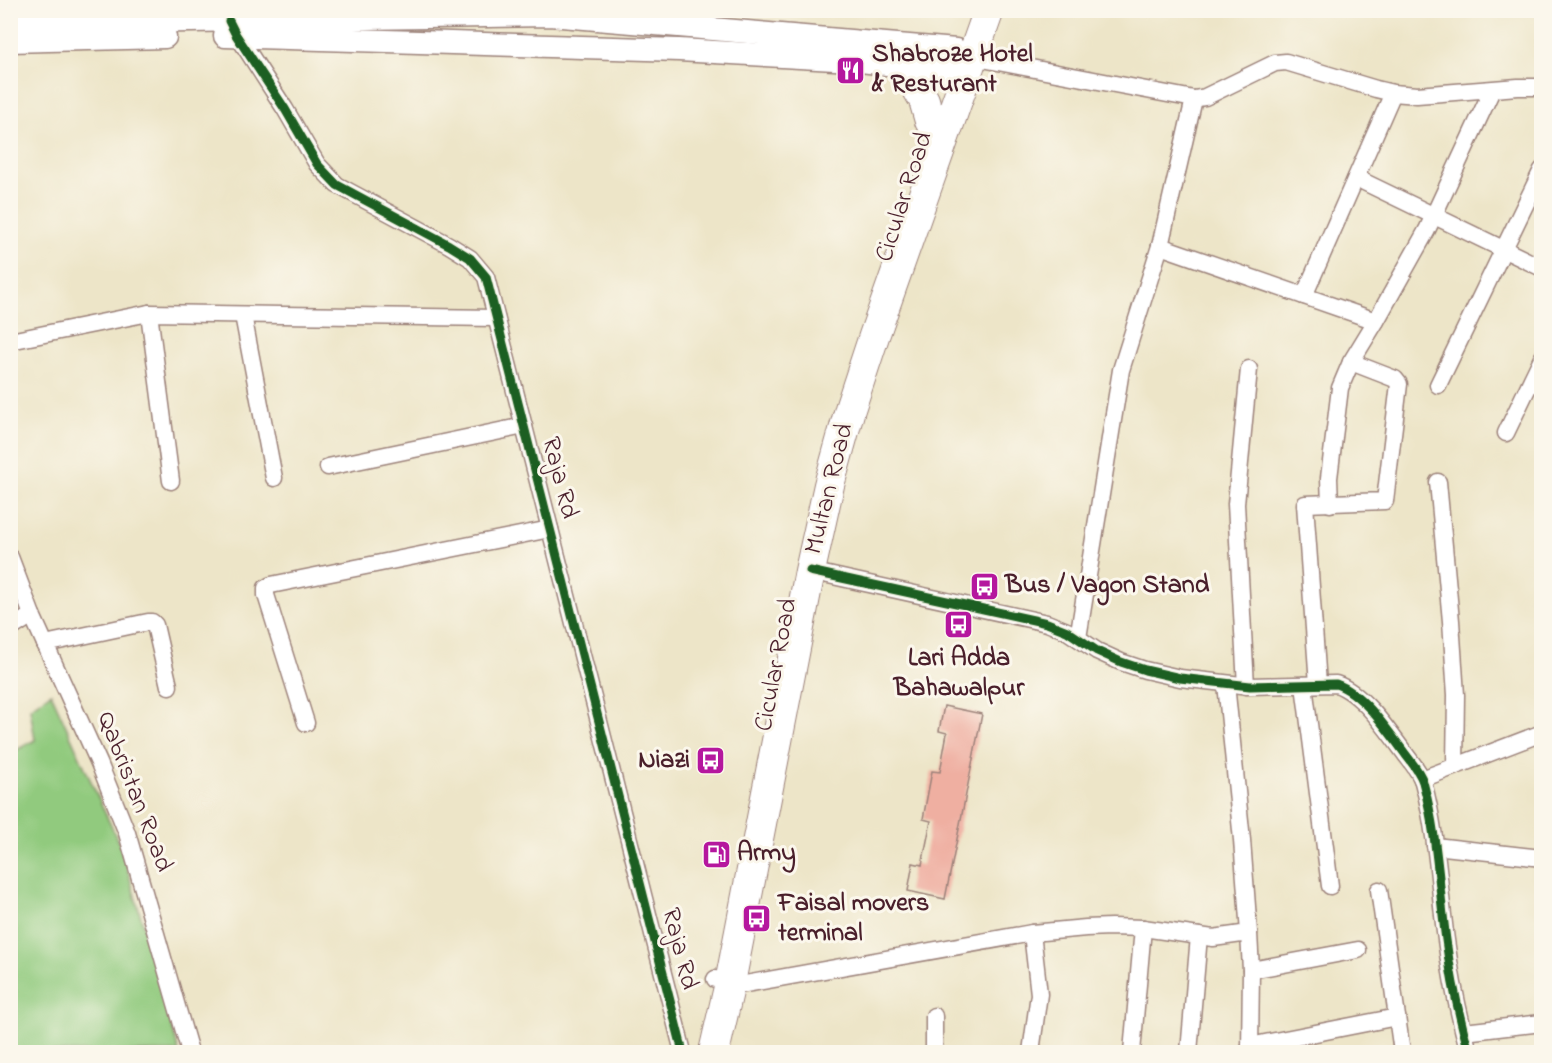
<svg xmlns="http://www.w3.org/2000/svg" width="1552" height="1063" viewBox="0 0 1552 1063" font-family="'Indie Flower',sans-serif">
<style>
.green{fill:#91ca7e;stroke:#6e7454;stroke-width:1.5}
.building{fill:#efafa1}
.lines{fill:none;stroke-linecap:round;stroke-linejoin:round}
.street-casing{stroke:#9c827a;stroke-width:19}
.secondary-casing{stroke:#9c827a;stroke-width:25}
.highway-casing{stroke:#9c827a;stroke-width:32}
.street{stroke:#fff;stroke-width:16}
.secondary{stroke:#fff;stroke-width:22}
.highway{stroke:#fff;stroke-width:30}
.cycleway-casing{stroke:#fbf7ec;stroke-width:13}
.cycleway{stroke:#1b5e20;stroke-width:9}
.labels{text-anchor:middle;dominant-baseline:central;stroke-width:6;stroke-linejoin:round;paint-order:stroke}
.poi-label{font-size:26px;font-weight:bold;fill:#4a1f2b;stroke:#fbf7ec;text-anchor:start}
.street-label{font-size:26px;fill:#4a1f2b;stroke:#fbf7ec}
</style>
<rect width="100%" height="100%" fill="#fbf7ec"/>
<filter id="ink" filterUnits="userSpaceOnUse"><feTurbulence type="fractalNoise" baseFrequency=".0167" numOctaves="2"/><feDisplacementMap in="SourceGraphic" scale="12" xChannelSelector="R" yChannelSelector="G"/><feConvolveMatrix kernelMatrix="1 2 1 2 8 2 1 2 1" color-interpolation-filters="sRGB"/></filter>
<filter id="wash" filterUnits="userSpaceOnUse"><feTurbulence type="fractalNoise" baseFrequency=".008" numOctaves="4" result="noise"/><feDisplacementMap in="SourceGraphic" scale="24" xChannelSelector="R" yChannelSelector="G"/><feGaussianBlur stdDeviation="1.35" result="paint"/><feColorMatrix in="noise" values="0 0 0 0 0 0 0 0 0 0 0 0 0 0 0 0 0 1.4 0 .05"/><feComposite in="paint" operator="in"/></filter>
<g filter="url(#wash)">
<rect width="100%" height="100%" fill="#ede5c8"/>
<path class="green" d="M51,693L122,850L179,1052H11V753L35,740L30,708Z"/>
<g id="blocks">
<path class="building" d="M944,706L982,714L945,899L908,891L913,863L922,865L931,821L923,819L932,771L940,772L947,733L939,731Z"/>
</g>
</g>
<g filter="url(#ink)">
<use href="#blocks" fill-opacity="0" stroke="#9c827a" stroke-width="1.5"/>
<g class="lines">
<defs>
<g id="street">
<path d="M234,30L285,109L317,164L337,185L449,245L470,258L486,277L683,1052"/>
<path d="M972,57L1194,99L1205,97L1275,63L1286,62L1376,89L1393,93L1417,95L1518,87H1542"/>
<path d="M1356,178L1542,268"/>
<path d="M1160,246L1376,321"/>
<path d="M1304,296L1393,93"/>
<path d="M149,313L171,481"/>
<path d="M243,315L274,478"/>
<path d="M10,341L149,313L496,318"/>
<path d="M1438,385L1542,170"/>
<path d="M1506,433L1542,358"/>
<path d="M328,467L524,426"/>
<path d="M1438,482L1451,621L1456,695L1455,766"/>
<path d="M1330,504L1329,478L1340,388L1351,362L1376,321L1427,230L1492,90"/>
<path d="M10,557L32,615L99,763L127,833L190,1052"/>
<path d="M810,571L1047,623L1067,631L1097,651L1121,662L1145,670L1180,678L1250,686L1336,684C1363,693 1389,732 1406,755C1412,763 1420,772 1423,782C1437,833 1439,888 1446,940C1451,978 1459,1016 1469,1052"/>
<path d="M10,629L32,615"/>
<path d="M1078,638L1121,370L1160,246L1194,99"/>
<path d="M45,644L148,622H152L155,625L169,686"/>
<path d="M1226,684L1242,840L1249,933L1251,970L1250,1052"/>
<path d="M1318,684L1305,504L1385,501L1399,384L1395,379L1351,362"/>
<path d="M1304,685L1330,886"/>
<path d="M1246,686L1236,504L1249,369"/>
<path d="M306,723L266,595V588L271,585L550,529"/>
<path d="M1422,779L1542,733"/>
<path d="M1435,846L1542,858"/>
<path d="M1379,890L1402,1052"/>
<path d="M1251,970L1358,950"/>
<path d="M715,979L740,985L1032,933L1086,928L1111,927L1143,928L1213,938L1249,933"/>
<path d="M934,1016V1052"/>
<path d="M1464,1032L1542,1023"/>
<path d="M1250,1046L1397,1017"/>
<path d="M1031,1052L1039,994L1032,933"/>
<path d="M1132,1052L1143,928"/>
<path d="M1189,1052L1199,936"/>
</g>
<g id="secondary">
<path d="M10,23L17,24L550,15L956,50"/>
<path d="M225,36L679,50L852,60L948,71"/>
<path d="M10,41L165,37"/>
</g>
<g id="highway">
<path d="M904,66L924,100L930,121"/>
<path d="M714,1052L730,983L810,571L829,485L850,409L874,336L989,10"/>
</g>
</defs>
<use href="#street" class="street-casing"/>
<use href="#secondary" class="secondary-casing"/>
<use href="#highway" class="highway-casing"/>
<use href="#street" class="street"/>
<use href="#secondary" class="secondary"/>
<use href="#highway" class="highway"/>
<defs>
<g id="cycleway">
<path d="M229,21L236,35L285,109L317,164L337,185L449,245L470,258L486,277L683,1052"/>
<path d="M810,571L1047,623L1067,631L1097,651L1121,662L1145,670L1180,678L1250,686L1336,684C1363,693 1389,732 1406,755C1412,763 1420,772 1423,782C1437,833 1439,888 1446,940C1451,978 1459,1016 1469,1052"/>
</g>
</defs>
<use href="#cycleway" class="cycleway-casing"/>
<use href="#cycleway" class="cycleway"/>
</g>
</g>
<defs>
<symbol id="restaurant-square" viewBox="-11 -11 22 22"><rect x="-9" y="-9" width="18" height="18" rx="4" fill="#b5179e" stroke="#fbf7ec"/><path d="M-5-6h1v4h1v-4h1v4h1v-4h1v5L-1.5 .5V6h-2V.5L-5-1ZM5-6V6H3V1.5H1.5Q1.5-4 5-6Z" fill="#fff"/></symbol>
<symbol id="bus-square" viewBox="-11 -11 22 22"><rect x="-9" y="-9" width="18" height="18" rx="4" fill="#b5179e" stroke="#fbf7ec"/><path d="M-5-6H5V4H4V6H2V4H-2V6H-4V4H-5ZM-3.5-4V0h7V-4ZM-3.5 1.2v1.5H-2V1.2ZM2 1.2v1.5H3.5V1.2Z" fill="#fff"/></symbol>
<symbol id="fuel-square" viewBox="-11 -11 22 22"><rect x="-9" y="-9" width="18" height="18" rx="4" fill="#b5179e" stroke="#fbf7ec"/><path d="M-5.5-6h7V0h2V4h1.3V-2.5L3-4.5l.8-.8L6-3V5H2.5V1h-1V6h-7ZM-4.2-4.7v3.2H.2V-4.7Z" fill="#fff"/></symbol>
</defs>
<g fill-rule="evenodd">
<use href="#restaurant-square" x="834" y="54" width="33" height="33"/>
<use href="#bus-square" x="968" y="570" width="33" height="33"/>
<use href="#bus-square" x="942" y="608" width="33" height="33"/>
<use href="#bus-square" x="694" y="744" width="33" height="33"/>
<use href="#fuel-square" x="700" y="838" width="33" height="33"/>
<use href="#bus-square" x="740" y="902" width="33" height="33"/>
</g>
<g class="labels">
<g class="poi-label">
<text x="872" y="55">Shabroze Hotel<tspan x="872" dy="30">&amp; Resturant</tspan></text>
<text x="1005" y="586">Bus / Vagon Stand</text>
<text x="959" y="659" text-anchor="middle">Lari Adda<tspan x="959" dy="30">Bahawalpur</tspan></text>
<text x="690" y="761" text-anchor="end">Niazi</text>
<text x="737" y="854">Army</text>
<text x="778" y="904">Faisal movers<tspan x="778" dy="30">terminal</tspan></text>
</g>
<g class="street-label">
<text transform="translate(905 197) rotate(-72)">Cicular Road</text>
<text transform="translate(559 478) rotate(76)">Raja Rd</text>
<text transform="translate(830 489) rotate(-76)">Multan Road</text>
<text transform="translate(777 665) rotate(-79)">Cicular Road</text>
<text transform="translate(134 792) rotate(69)">Qabristan Road</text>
<text transform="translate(679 949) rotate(76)">Raja Rd</text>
</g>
</g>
<rect width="1552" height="1063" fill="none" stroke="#fbf7ec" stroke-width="36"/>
</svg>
